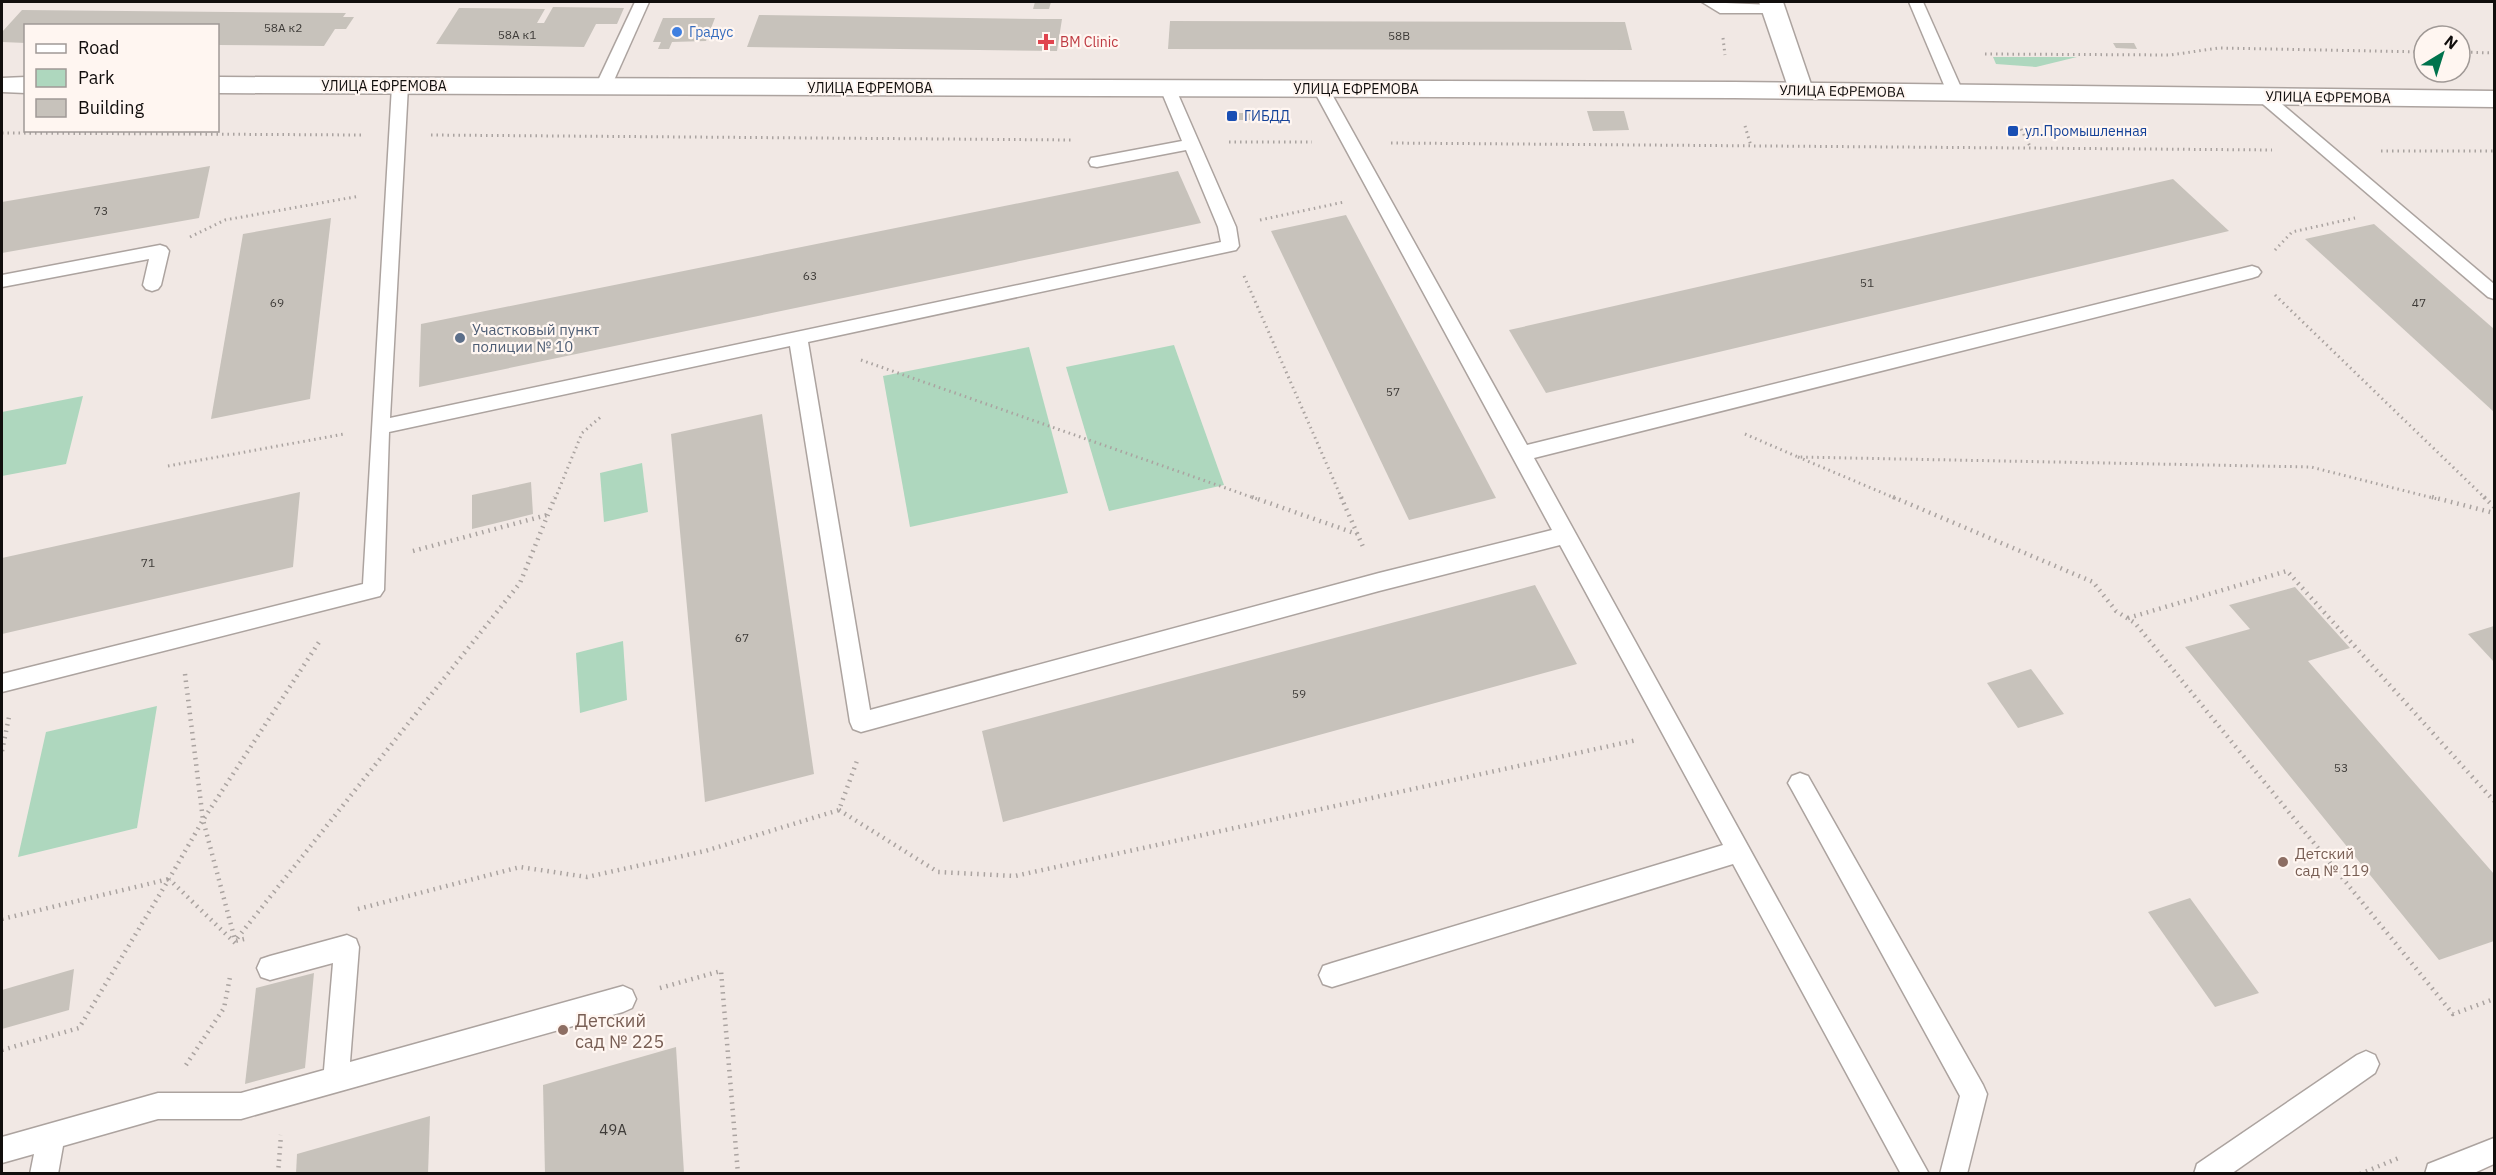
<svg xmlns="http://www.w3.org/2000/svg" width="2496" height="1175" viewBox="0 0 2496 1175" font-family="'IBM Plex Sans',sans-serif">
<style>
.green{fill:#aed7be}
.building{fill:#c7c2bb}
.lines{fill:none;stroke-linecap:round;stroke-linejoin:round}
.service-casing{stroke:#aca39f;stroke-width:3}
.minor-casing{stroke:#aca39f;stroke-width:3}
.tertiary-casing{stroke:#aca39f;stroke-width:3}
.path-far1{stroke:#aaa3a0;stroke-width:3;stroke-dasharray:1.5 4;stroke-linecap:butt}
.path{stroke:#aaa3a0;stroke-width:4.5;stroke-dasharray:1.5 5;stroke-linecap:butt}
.service{fill:#fff;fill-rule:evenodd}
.minor{fill:#fff;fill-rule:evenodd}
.tertiary{fill:#fff;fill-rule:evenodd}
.shop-dot{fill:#3f7fe0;stroke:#fff6f1;stroke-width:2}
.health-dot{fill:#e0444e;stroke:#fff6f1;stroke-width:2}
.transit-dot{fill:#1a4fb4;stroke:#fff6f1;stroke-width:2}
.service-dot{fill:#5c6f8a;stroke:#fff6f1;stroke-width:2}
.education-dot{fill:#8d6e63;stroke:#fff6f1;stroke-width:2}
.labels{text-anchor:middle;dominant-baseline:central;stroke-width:4.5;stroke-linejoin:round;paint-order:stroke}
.number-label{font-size:12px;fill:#3e3b38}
.far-shop-label{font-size:14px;fill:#366cbe;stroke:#fff6f1;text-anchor:start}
.far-health-label{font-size:14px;fill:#be3a42;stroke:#fff6f1;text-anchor:start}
.far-street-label{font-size:14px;fill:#110e0d;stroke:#fff6f1}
.far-transit-label{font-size:14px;fill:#164399;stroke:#fff6f1;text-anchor:start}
.service-label{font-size:15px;fill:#4e5e75;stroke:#fff6f1;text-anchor:start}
.education-label{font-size:15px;fill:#785e54;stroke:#fff6f1;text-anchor:start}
.near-number-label{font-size:15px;fill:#3e3b38}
.near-education-label{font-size:18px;fill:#785e54;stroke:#fff6f1;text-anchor:start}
</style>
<rect width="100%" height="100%" fill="#f1e8e4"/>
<g class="green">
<path d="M1993,57H2077L2036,67L1996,64Z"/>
<path d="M1174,345L1224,485L1109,511L1066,367Z"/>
<path d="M1029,347L1068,493L910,527L883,376Z"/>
<path d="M83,396L66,464L2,476V412Z"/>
<path d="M642,463L648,512L604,522L600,473Z"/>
<path d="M623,641L627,700L580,713L576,653Z"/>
<path d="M157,706L137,828L18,857L46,732Z"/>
</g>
<g class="building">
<path d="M1035,2H1051L1049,9H1033Z"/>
<path d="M553,7L624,8L617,24H596L584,47L436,44L459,8L545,9L537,23H544Z"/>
<path d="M22,10L346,13L343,17H354L346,29H335L324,46L218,45V26H26V43L2,42V32Z"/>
<path d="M759,15L1040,19H1062L1057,51L747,47Z"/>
<path d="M663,18H715L706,41L672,42L669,49H658L661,42H653Z"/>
<path d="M1170,21L1625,22L1632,50L1168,49Z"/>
<path d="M2113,43H2134L2137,49L2116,48Z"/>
<path d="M1587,111H1624L1629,130L1593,131Z"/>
<path d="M1235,113H1258V120H1234Z"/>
<path d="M210,166L199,218L2,253V202Z"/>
<path d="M1178,171L1201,223L419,387L421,324Z"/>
<path d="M2173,179L2229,231L1546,393L1509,330Z"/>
<path d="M1346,215L1466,441L1496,498L1409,520L1271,231Z"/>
<path d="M331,218L310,399L211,419L243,234Z"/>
<path d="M2374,224L2494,329V412L2305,239Z"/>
<path d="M762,414L814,774L705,802L671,434Z"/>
<path d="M531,482L533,514L472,529V495Z"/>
<path d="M300,492L293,567L2,634V558Z"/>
<path d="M1535,585L1577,664L1003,822L982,731Z"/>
<path d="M2295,587L2350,648L2308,661L2494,874V941L2439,960L2185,647L2250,629L2229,605Z"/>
<path d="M2494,626V662L2468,634Z"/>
<path d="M2031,669L2064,714L2018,728L1987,683Z"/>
<path d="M2190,898L2259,993L2215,1007L2148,912Z"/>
<path d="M74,969L69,1010L2,1029V990Z"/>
<path d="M314,973L305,1068L245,1084L256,988Z"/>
<path d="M676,1047L684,1173L545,1174L543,1085Z"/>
<path d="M430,1116L428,1174H296L297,1154Z"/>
</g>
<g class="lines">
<defs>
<g id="service">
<path d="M635,2H649L611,87L609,90H597L595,87Z"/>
<path d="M1702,2L1773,5L1780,9L1773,13H1720Z"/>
<path d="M1909,2H1923L1963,92L1961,95H1949L1947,92Z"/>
<path d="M400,81L408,86L390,418L1221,242L1218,227L1186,150L1097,167L1091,166L1089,162L1091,158L1097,157L1182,141L1160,88L1162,85H1174L1236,227L1239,246L1236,250L808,342L870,710L1379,573L1552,530L1313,89L1315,86L1321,84L1329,89L1527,445L2252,266L2258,268L2261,272L2258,276L2252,278L1534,458L1929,1174H1901L1733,864L1332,987L1323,984L1319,975L1323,966L1332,963L1723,845L1560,545L1379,591L861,732L853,729L850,722L790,346L389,432L384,590L380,596L2,692V674L363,584L392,86Z"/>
<path d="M2263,91L2269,93L2494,284V299L2488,297L2257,99L2255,96L2257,93Z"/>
<path d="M160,245L166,247L169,251L161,285L158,289L152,291L146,289L143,285L149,259L2,287V275Z"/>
<path d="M1800,773L1808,776L1983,1085L1987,1094L1967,1174H1940L1960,1096L1792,790L1788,783L1792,776Z"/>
<path d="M347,935L356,939L359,947L350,1062L623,986L632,990L636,999L632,1008L623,1012L241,1119H158L63,1146L58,1174H30L34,1154L2,1163V1137L158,1093H241L324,1070L333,963L270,980L261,977L257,968L261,959L270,956Z"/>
<path d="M2366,1051L2375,1055L2379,1064L2375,1073L2231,1174H2194L2197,1164L2357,1055Z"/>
<path d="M2494,1138V1164L2472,1174H2425L2428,1164Z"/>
</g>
<path id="minor" d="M1759,2H1783L1813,90L1810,95L1801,98L1792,95L1789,90Z"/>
<g id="tertiary">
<path d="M26,77V93L2,92V78Z"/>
<path d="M218,77L1734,82L2494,91V107L1734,98L218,93Z"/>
</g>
</defs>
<use href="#service" class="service-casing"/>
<use href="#minor" class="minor-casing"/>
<use href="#tertiary" class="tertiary-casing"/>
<g class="path-far1">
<path d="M1723,38L1725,55"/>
<path d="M2460,52L2494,53"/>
<path d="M1985,54L2170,55L2219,48L2424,52"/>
<path d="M1745,126L1751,146"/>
<path d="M2021,129L2031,148"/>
<path d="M2,133L361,135"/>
<path d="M431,135L1072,140"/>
<path d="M1229,142H1312"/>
<path d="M1391,143L2272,150"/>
<path d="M2381,151H2494"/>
<path d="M1260,220L1344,202"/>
<path d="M190,237L225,220L360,196"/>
<path d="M2275,250L2292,232L2355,218"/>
<path d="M1244,276L1342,499"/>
<path d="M2275,295L2486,499"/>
<path d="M861,360L1257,499"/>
<path d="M1745,434L1798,457L2311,467L2437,499"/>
<path d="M1798,457L1897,499"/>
<path d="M168,466L344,434"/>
<path d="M555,499L582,433L603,415"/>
</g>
<g class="path">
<path d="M1252,497L1357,534"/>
<path d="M1341,497L1364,549"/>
<path d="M1893,497L2093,582L2116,611L2135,623L2453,1014L2494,999"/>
<path d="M2432,497L2494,513"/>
<path d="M2484,497L2494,507"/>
<path d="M413,551L547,515"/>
<path d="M2128,618L2287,571L2494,801"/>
<path d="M185,674L203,820L235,940"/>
<path d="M2,751L9,717"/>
<path d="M839,810L938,872L1015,876L1637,740"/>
<path d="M358,909L520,867L587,877L705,851L839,810L858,758"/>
<path d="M2,919L169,879"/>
<path d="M244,939L235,941L520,583L555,497"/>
<path d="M235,943L169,879L203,820L321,639"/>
<path d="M660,988L721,971L738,1174"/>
<path d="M2,1050L79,1028L169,879"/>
<path d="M186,1065L224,1008L230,977"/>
<path d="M278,1174L281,1135"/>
<path d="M2360,1174L2401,1157"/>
</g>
<use href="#service" class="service"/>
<use href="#minor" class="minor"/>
<use href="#tertiary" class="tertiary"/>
</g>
<circle class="shop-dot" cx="677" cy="32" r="6"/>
<path class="health-dot" d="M1043 33h6v6h6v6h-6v6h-6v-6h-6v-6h6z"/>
<g class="transit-dot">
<rect x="1226" y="110" width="12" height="12" rx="3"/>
<rect x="2007" y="125" width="12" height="12" rx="3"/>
</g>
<circle class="service-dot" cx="460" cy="338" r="6"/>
<g class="education-dot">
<circle cx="2283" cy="862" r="6"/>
<circle cx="563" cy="1030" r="6"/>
</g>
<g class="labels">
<g class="number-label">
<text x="283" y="27">58А к2</text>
<text x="517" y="34">58А к1</text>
<text x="1399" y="35">58В</text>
<text x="101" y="210">73</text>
<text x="810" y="275">63</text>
<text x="1867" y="282">51</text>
<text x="277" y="302">69</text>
<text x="2419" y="302">47</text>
<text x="1393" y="391">57</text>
<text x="148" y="562">71</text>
<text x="742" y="637">67</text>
<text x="1299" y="693">59</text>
<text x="2341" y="767">53</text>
</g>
<g class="far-shop-label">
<text x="689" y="32">Градус</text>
</g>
<g class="far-health-label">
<text x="1060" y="42">BM Clinic</text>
</g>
<g class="far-street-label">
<text x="384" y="86">УЛИЦА ЕФРЕМОВА</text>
<text x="870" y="88">УЛИЦА ЕФРЕМОВА</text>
<text x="1356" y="89">УЛИЦА ЕФРЕМОВА</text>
<text transform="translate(1842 91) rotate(1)">УЛИЦА ЕФРЕМОВА</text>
<text transform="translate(2328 97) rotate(1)">УЛИЦА ЕФРЕМОВА</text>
</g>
<g class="far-transit-label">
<text x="1244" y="116">ГИБДД</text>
<text x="2025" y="131">ул.Промышленная</text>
</g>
<g class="service-label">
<text x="472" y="329">Участковый пункт<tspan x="472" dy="17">полиции № 10</tspan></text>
</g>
<g class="education-label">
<text x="2295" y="853">Детский<tspan x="2295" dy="17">сад № 119</tspan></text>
</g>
<g class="near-number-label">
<text x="613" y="1129">49А</text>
</g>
<g class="near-education-label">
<text x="575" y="1020">Детский<tspan x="575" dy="21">сад № 225</tspan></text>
</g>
</g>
<rect width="2496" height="1175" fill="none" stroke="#110e0d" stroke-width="6"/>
<rect x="24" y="24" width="195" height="108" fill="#fff6f1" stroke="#a09996" stroke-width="1.5"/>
<rect x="36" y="44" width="30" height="9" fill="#ffffff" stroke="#a09996" stroke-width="1.5"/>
<text x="78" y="54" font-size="18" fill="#110e0d">Road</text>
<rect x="36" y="69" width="30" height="18" fill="#aed7be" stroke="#a09996" stroke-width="1.5"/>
<text x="78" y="84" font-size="18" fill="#110e0d">Park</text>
<rect x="36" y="99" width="30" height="18" fill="#c7c2bb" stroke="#a09996" stroke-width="1.5"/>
<text x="78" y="114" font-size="18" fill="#110e0d">Building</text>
<g transform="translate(2442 54) rotate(38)"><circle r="28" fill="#fff6f1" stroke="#a09996" stroke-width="1.5"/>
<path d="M0-4.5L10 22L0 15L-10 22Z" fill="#00734d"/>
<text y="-9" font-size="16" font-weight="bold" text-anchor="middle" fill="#110e0d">N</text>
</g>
</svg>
